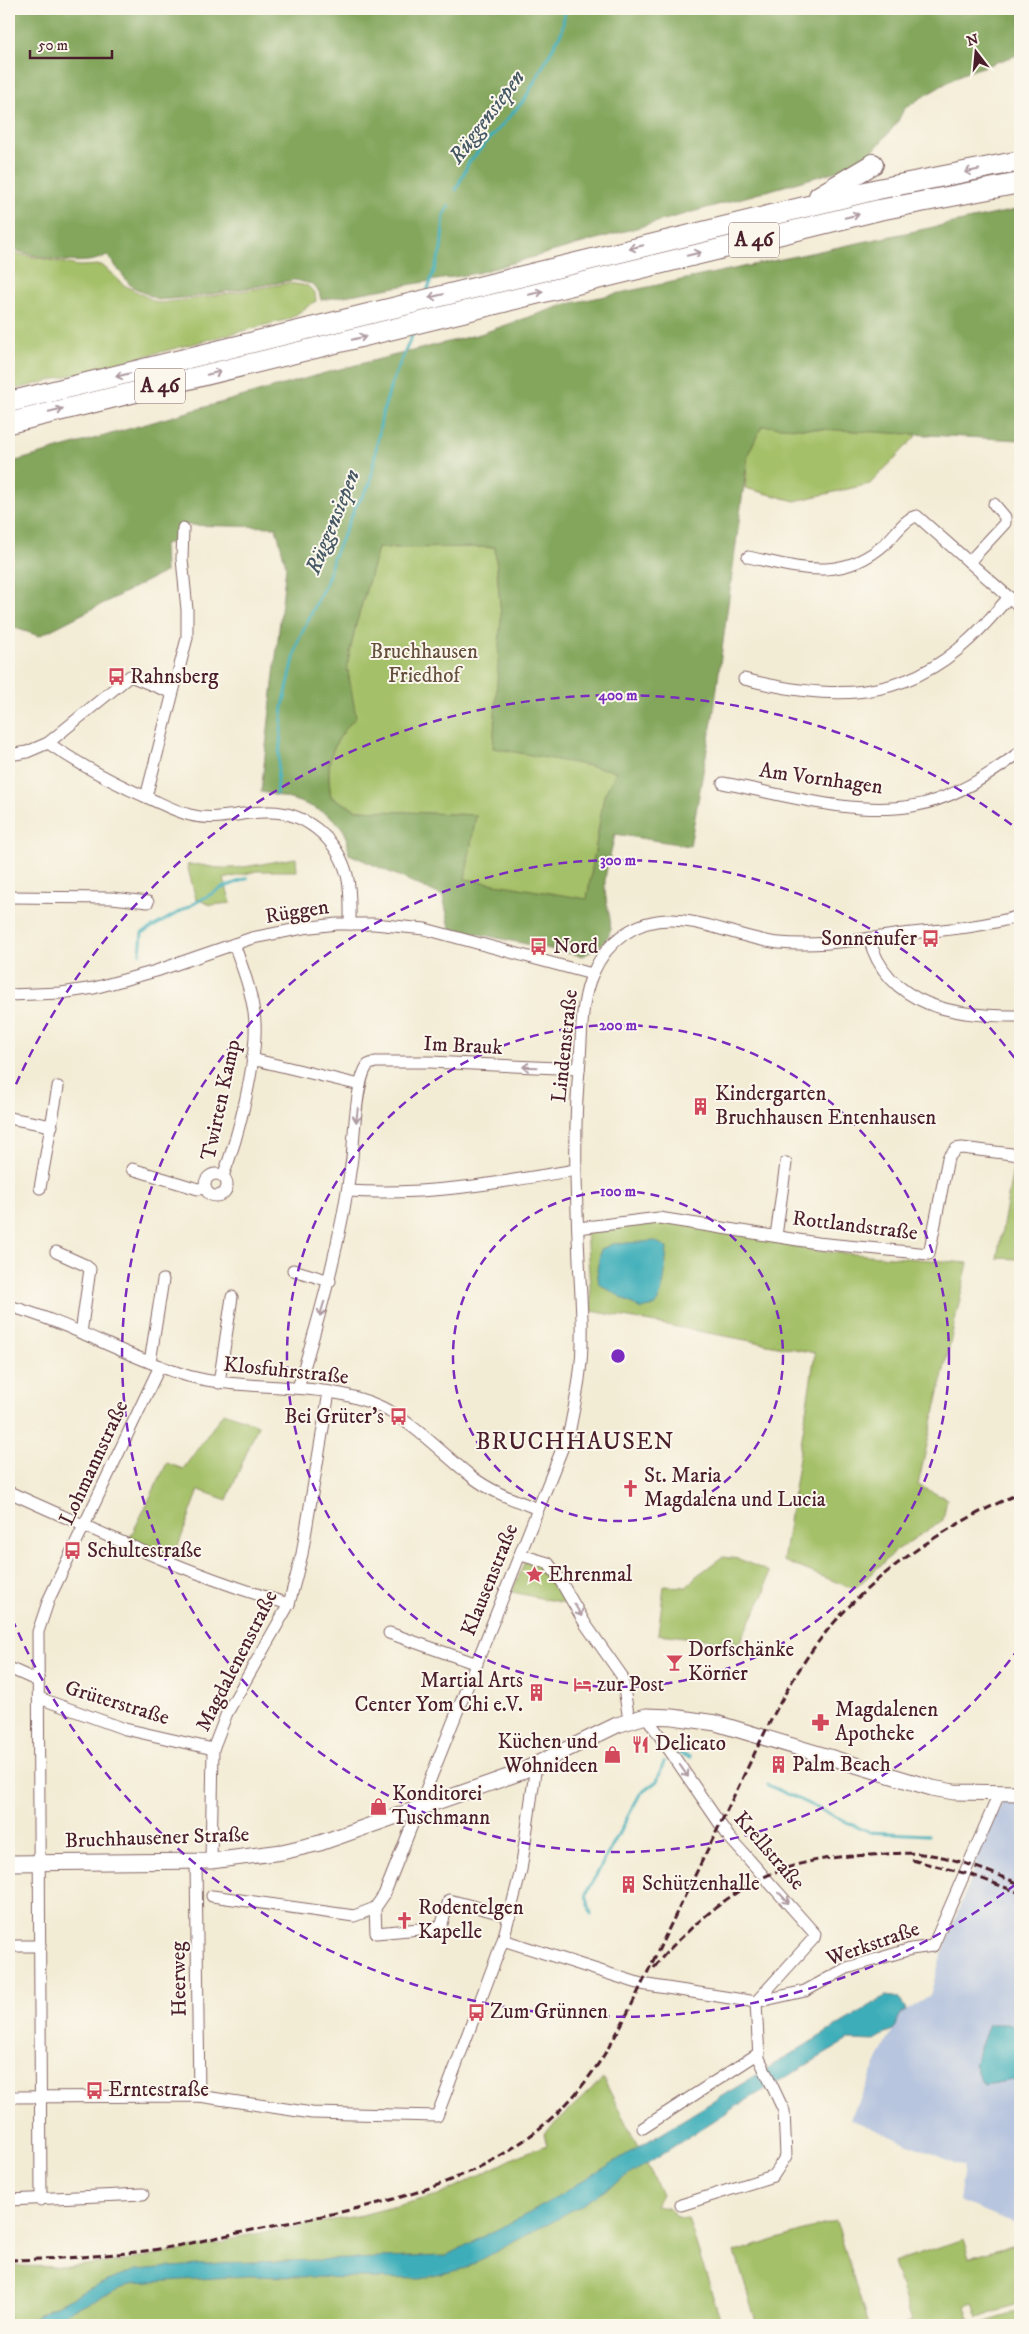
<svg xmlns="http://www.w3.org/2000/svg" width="1029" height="2334" viewBox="0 0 1029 2334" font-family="'IM FELL DW Pica',serif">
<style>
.industrial{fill:#b7c5de}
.green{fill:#a4c067;stroke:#777049}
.forest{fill:#83a65c;stroke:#666244;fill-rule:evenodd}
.water{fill:#3eaeb9;stroke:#446672}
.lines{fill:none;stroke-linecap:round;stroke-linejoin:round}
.stream{stroke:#3eaeb9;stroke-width:3}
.street-casing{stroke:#856766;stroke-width:13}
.secondary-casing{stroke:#856766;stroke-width:17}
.highway-casing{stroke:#856766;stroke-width:22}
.street{stroke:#fff;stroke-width:11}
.secondary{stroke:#fff;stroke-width:15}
.highway{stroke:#fff;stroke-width:20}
.rail{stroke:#4a1f2b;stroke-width:3;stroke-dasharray:8 4;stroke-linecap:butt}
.oneway{stroke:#ae9aa0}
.ring{fill:none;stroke:#7b2cbf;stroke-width:2.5;stroke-dasharray:9 6}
.labels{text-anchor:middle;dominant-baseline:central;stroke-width:4;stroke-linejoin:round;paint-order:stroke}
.shield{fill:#fbf7ec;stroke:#7f6065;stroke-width:1}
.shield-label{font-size:20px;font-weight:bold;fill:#4a1f2b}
.park-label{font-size:21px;fill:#654f3d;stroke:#fbf7ec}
.poi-label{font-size:21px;fill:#4a1f2b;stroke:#fbf7ec;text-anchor:start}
.street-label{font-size:21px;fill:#4a1f2b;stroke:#fbf7ec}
.water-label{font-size:22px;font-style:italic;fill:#455864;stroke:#fbf7ec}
.quarter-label{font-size:24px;letter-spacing:1px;fill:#4a1f2b;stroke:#fbf7ec}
.centre{fill:#7b2cbf;stroke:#fbf7ec;stroke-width:2.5}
.ring-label{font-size:15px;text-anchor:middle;font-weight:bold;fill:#7b2cbf;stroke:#fbf7ec;stroke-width:4;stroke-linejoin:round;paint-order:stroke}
</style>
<rect width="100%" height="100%" fill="#fbf7ec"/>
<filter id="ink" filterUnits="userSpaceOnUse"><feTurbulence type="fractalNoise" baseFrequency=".02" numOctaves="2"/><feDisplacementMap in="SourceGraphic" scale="10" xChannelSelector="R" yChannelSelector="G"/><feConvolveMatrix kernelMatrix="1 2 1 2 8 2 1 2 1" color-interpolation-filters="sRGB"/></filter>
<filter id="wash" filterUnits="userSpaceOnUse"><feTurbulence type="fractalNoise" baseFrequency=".0096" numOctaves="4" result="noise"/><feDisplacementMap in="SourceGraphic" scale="20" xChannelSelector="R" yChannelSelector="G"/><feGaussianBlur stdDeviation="1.12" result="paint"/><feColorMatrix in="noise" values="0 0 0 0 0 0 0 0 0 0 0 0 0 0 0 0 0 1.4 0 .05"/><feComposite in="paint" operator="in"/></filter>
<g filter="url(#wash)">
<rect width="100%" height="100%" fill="#f3ecd5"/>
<path class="industrial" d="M1020,1800V2225L959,2201L964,2167L850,2119L900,2015L930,1995L941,1957L976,1864L975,1861L1003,1801Z"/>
<g class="green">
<path d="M9,252L79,266L102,265L124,285L158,303L195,299L289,283L308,286L315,293L316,301L289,319L9,391Z"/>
<path d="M762,425L918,434L870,484L795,501L745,488L748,454Z"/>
<path d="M495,547L501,615L617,771L604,796L587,900L465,879L476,815L357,810L331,797C325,760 331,744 356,717L347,667L355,628L378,548Z"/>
<path d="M296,858L297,871H257L224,879L231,903L211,905L196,899L187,865C203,863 208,868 222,868C246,869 272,861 296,858Z"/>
<path d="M1016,1153H1020V1259L997,1258Z"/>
<path d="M674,1219L817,1251L968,1263L918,1485L947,1499L943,1520L897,1550L854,1589L783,1561L815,1353L592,1311L586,1233Z"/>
<path d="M224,1412L258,1425L227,1500L199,1490L174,1557L130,1538L167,1463L183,1469Z"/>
<path d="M722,1557L739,1559L769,1572L765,1592L739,1643L658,1634L664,1586L687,1587L695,1577Z"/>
<path d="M525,1561L549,1568L569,1604L512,1592Z"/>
<path d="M603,2078L662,2194L655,2206L668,2208L679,2218H688L722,2325H47L69,2311L90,2288L18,2325H9V2266L69,2267L148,2257L227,2242V2239L362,2215L442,2194L520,2155L547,2145L544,2134Z"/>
<path d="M836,2221L868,2325H757L735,2252Z"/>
<path d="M964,2239L970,2258L1015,2244L1020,2261V2304L978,2318L973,2303L965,2306L971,2325H905V2323L912,2321L893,2262Z"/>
<path d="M1020,2311V2325H977Z"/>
</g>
<g class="forest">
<path d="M9,9H1020V54L962,74L919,99L904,109L897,123L862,164L477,273L321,300L319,292L312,284L294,280L195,297L158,300L131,286L107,255C82,270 36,256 9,249Z"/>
<path d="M1020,209V440L762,426L748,454L714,710L690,846L615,834C612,851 604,871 605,888C607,923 625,934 583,956L450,928L443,896L349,854C348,848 348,841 346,835C336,809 286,797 261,792L286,566L276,527L178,525L177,541L164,544L165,572L39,636L9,626V463L332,371L480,334L567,304ZM495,547L501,615L493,748L616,771L604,796L587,899L465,879L476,815L357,810L331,797C325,760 331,744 356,717L347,666L355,628L378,548Z"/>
</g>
<g class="water">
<path d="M655,1241L667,1248C665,1267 666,1290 655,1306L641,1309L599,1284L597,1270L601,1249L613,1244Z"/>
<path d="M886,1996L900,1998L906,2011L900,2015L894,2029L873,2041L849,2040L740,2104L585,2203L466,2268L421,2279L247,2276L134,2283L69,2311L47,2325H18L90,2288L136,2270L221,2263L445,2256L535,2210Z"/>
<path d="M989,2024H1007L1020,2029V2079L984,2085L974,2064Z"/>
</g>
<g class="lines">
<g class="stream">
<path d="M456,190L469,162L525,99L562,31L565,9"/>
<path d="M9,223V244"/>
<path d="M427,292L441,250L444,215L449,206"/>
<path d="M276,794L283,706L298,641L328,578L333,558L355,508L370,484L382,415L392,382L414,331"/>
<path d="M140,953L142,933L220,889L247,878"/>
<path d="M677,1753L690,1757"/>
<path d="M768,1785L868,1832L928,1835"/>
<path d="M591,1914L586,1894L640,1794L657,1781L664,1762"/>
</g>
</g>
</g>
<g filter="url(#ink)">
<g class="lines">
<defs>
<g id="street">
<path d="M748,557C799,568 842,583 886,543C895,535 905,518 917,516L1020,607"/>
<path d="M969,562L1005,523V517L994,504"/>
<path d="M744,679C829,700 901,704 970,639C984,626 996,612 1009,597"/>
<path d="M48,743C83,767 115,784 155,801C166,806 178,812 190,815C215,822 241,812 266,812C303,810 337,838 347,875C351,890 350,908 350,924"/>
<path d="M9,755L27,752L48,743L130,676L172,693"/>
<path d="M723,783C782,794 852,816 912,806C951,800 989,776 1020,752"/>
<path d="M146,797L187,638V610L182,559L183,528"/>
<path d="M9,897L112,898L148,902"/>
<path d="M869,938C888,1008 958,1017 1020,1016"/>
<path d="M9,995L61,993L94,988L156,971L252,938L303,928L337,924H374L425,929L592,974"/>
<path d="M252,1059L360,1085"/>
<path d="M9,1118L52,1126"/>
<path d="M132,1169L198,1189L205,1188"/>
<circle cx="216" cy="1185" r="11"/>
<path d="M223,1176C238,1138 257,1063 255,1022C253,995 243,969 234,944"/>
<path d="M40,1188L58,1087"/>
<path d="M348,1191C425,1196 499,1183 575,1170"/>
<path d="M578,1228L659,1218L817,1243L929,1254L948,1158L956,1149L962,1148L1020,1155"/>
<path d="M776,1236L786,1163"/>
<path d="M56,1252L85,1265L90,1269L81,1333"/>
<path d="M293,1270L330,1281"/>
<path d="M9,1306C71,1323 127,1358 188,1376C252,1393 321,1379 381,1407C416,1424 441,1453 471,1476C491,1492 515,1500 538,1509"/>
<path d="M150,1362L163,1280"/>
<path d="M219,1383L232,1297"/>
<path d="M298,1388C321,1312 342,1237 352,1158C354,1137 356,1079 368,1065L375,1062H430L579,1069"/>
<path d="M9,1492C101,1533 192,1576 289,1604"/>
<path d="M521,1555L548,1563L557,1575L586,1625L622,1676L629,1720"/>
<path d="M389,1633L477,1664"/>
<path d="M9,1668L38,1681"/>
<path d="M39,1698L125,1729L213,1749"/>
<path d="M646,1716L729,1837L815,1934L814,1938L756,2002"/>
<path d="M211,1861L213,1749L227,1713L289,1604L302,1554L329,1392"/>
<path d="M196,1862L199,2096"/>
<path d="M212,1896L354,1916L375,1908L384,1895L570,1429C573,1412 577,1396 579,1379C585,1340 581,1299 579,1260C576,1193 573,1126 580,1059C582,1031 581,999 593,973C607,941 636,919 672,920C709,921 743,939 779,943C820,947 862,939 903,934C941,930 983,927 1020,916"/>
<path d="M375,1908L376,1933L441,1927L449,1900L510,1916"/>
<path d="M503,1940L641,1984L756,2002L805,1991L847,1968L911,1949L933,1946L999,1794"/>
<path d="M9,1946H40"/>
<path d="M9,2097L199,2096L312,2113L437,2116L503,1940L521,1870L536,1765"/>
<path d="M643,2128L759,2053"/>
<path d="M9,2200L143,2194"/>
<path d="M41,2200L38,1632L49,1599L160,1366"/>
<path d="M681,2205L773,2176L786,2156L784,2111L759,2058L756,2002"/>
</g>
<path id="secondary" d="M9,1863L211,1861L282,1852L320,1843L516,1774L617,1725L646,1716L673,1717L716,1723L932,1788L954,1792L1020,1793"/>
<g id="highway">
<path d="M819,196L873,164"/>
<path d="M9,402L878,189L1020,161"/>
<path d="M9,423L879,210L1020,183"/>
</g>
</defs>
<use href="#street" class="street-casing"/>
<use href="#secondary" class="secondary-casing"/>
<use href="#highway" class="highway-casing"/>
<use href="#street" class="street"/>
<use href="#secondary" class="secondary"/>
<use href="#highway" class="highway"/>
<g class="rail">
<path d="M912,1860L972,1875L1020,1893"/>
<path d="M654,1968C665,1952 682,1937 696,1924C753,1874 796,1857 872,1855C889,1854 906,1852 922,1854C956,1857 989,1872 1020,1884"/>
<path d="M9,2260C57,2259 105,2256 153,2250C192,2244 230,2234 268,2227C379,2204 486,2188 568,2102C609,2059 633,2001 659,1949C687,1891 716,1833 744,1775C768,1726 791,1675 826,1632C878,1569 947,1525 1020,1493"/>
</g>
</g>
<defs><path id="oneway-shaft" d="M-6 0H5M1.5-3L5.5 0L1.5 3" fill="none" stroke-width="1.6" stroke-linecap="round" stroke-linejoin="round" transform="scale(1.25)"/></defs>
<g class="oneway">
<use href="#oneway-shaft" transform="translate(972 171) rotate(169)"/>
<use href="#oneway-shaft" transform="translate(852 216) rotate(-14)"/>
<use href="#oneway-shaft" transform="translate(636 247) rotate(166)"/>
<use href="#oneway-shaft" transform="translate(694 254) rotate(-14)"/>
<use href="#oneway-shaft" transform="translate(536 293) rotate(-14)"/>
<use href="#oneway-shaft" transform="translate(436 296) rotate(166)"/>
<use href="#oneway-shaft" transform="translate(359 338) rotate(-14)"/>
<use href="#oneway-shaft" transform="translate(214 373) rotate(-14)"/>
<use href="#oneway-shaft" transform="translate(123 375) rotate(166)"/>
<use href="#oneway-shaft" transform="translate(56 411) rotate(-13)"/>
<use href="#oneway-shaft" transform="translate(530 1067) rotate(-178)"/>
<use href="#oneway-shaft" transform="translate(357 1115) rotate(97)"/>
<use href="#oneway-shaft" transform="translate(322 1309) rotate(107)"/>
<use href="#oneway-shaft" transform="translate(578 1610) rotate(60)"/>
<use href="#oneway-shaft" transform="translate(684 1771) rotate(55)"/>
<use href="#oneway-shaft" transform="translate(784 1898) rotate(47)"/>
</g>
</g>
<g class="ring">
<circle cx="618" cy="1356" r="165"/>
<circle cx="618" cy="1356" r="331"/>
<path d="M1019 1648A496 496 0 1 1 1019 1064"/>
<path d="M1016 1884A661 661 0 0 1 10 1614M10 1098A661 661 0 0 1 1016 828"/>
</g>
<defs>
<symbol id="bus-bare" viewBox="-9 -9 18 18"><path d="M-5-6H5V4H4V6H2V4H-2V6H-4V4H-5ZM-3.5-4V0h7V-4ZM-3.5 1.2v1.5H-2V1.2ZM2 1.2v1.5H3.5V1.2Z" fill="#d1495b" stroke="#fbf7ec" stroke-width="2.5" paint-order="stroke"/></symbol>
<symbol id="building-bare" viewBox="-9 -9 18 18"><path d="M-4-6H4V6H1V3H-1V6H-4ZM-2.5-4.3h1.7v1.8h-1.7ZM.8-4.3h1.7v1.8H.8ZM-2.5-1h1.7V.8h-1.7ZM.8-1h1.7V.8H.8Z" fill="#d1495b" stroke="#fbf7ec" stroke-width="2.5" paint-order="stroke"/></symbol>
<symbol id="church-bare" viewBox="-9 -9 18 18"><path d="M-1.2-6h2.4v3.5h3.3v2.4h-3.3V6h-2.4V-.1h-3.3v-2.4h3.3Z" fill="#d1495b" stroke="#fbf7ec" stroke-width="2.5" paint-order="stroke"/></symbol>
<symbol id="sight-bare" viewBox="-9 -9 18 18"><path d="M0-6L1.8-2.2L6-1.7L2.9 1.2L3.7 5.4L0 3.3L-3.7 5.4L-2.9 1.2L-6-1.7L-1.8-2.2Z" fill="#d1495b" stroke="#fbf7ec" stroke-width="2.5" paint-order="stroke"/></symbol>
<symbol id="bar-bare" viewBox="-9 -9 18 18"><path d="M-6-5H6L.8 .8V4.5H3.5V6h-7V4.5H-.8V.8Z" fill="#d1495b" stroke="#fbf7ec" stroke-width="2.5" paint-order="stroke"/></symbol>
<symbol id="hotel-bare" viewBox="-9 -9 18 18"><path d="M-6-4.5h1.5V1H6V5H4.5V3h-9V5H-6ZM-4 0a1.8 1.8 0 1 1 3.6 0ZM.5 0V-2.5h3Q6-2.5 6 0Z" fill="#d1495b" stroke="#fbf7ec" stroke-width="2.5" paint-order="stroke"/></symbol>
<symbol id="pharmacy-bare" viewBox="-9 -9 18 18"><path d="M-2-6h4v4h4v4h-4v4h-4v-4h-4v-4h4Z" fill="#d1495b" stroke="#fbf7ec" stroke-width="2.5" paint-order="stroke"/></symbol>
<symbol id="restaurant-bare" viewBox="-9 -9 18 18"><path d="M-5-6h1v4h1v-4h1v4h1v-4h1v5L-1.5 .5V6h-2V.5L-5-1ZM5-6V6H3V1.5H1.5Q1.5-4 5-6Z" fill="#d1495b" stroke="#fbf7ec" stroke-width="2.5" paint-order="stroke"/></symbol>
<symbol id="shop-bare" viewBox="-9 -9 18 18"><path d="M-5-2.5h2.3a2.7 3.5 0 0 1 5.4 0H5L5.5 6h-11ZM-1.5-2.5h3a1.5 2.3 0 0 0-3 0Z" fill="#d1495b" stroke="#fbf7ec" stroke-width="2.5" paint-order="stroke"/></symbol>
</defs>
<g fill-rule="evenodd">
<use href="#bus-bare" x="104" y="664" width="25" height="25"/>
<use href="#bus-bare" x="918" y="926" width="25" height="25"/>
<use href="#bus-bare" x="526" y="934" width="25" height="25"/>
<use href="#building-bare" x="688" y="1094" width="25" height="25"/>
<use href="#bus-bare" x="386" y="1404" width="25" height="25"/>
<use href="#church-bare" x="618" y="1476" width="25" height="25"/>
<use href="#bus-bare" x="60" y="1538" width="25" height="25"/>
<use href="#sight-bare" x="522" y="1562" width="25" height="25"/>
<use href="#bar-bare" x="662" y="1650" width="25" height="25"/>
<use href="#hotel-bare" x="570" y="1672" width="25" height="25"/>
<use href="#building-bare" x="524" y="1680" width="25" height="25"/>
<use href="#pharmacy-bare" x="808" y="1710" width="25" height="25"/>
<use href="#restaurant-bare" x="628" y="1732" width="25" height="25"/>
<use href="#shop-bare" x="600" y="1742" width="25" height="25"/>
<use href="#building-bare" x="766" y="1752" width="25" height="25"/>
<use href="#shop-bare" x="366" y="1794" width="25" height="25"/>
<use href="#building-bare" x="616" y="1872" width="25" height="25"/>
<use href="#church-bare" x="392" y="1908" width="25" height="25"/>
<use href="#bus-bare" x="464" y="2000" width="25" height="25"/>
<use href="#bus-bare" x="82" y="2078" width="25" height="25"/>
</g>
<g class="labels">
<g class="shield">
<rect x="729" y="222.5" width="50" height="35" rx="4"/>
<rect x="135" y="368.5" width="50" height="35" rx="4"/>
</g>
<g class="shield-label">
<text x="754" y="240">A 46</text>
<text x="160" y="386">A 46</text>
</g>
<g class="park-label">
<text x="424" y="652">Bruchhausen<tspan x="424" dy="24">Friedhof</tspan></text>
</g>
<g class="poi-label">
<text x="130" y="677">Rahnsberg</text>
<text x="917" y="939" text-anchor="end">Sonnenufer</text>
<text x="553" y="947">Nord</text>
<text x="715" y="1094">Kindergarten<tspan x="715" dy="24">Bruchhausen Entenhausen</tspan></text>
<text x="384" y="1417" text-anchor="end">Bei Grüter's</text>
<text x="644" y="1476">St. Maria<tspan x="644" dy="24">Magdalena und Lucia</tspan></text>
<text x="87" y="1551">Schultestraße</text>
<text x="548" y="1575">Ehrenmal</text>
<text x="688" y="1650">Dorfschänke<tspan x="688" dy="24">Körner</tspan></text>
<text x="523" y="1681" text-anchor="end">Martial Arts<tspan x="523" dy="24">Center Yom Chi e.V.</tspan></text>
<text x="597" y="1685">zur Post</text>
<text x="835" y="1710">Magdalenen<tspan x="835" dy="24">Apotheke</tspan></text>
<text x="598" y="1742" text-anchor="end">Küchen und<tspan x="598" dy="24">Wohnideen</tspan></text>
<text x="655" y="1744">Delicato</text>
<text x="792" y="1765">Palm Beach</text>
<text x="392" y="1794">Konditorei<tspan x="392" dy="24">Tuschmann</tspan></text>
<text x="642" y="1884">Schützenhalle</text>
<text x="418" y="1908">Rodentelgen<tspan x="418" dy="24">Kapelle</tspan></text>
<text x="490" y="2012">Zum Grünnen</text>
<text x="108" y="2090">Erntestraße</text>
</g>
<g class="street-label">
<text transform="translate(821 779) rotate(8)">Am Vornhagen</text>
<text transform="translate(297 912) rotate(-9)">Rüggen</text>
<text transform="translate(463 1046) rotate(3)">Im Brauk</text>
<text transform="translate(565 1046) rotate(-84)">Lindenstraße</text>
<text transform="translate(221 1100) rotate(-78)">Twirten Kamp</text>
<text transform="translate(855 1226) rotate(7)">Rottlandstraße</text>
<text transform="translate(286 1371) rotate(6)">Klosfuhrstraße</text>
<text transform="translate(94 1463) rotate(-65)">Lohmannstraße</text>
<text transform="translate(490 1580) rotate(-68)">Klausenstraße</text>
<text transform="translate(237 1661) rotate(-63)">Magdalenenstraße</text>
<text transform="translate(117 1703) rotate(17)">Grüterstraße</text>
<text transform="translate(157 1838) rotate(-2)">Bruchhausener Straße</text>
<text transform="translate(769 1851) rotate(49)">Krellstraße</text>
<text transform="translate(873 1944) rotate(-19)">Werkstraße</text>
<text transform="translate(179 1979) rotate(-91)">Heerweg</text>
</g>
<g class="water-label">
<text transform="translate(487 117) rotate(-53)">Rüggensiepen</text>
<text transform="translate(333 522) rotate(-68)">Rüggensiepen</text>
</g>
<g class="quarter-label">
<text x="575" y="1442">BRUCHHAUSEN</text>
</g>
</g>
<circle cx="618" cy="1356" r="8" class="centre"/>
<g class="ring-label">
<text x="618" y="700">400 m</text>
<text x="618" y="865">300 m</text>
<text x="618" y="1030">200 m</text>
<text x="618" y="1196">100 m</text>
</g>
<rect width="1029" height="2334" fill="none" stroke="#fbf7ec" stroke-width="30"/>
<g transform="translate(976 52) rotate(344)" stroke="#fbf7ec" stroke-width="4" paint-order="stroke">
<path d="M0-4L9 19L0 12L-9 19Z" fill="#4a1f2b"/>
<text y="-8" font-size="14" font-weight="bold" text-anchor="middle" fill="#4a1f2b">N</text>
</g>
<path d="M30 50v8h82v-8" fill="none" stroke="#4a1f2b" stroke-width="2.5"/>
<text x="38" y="50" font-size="15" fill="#4a1f2b" stroke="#fbf7ec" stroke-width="4" paint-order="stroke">50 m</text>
</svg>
